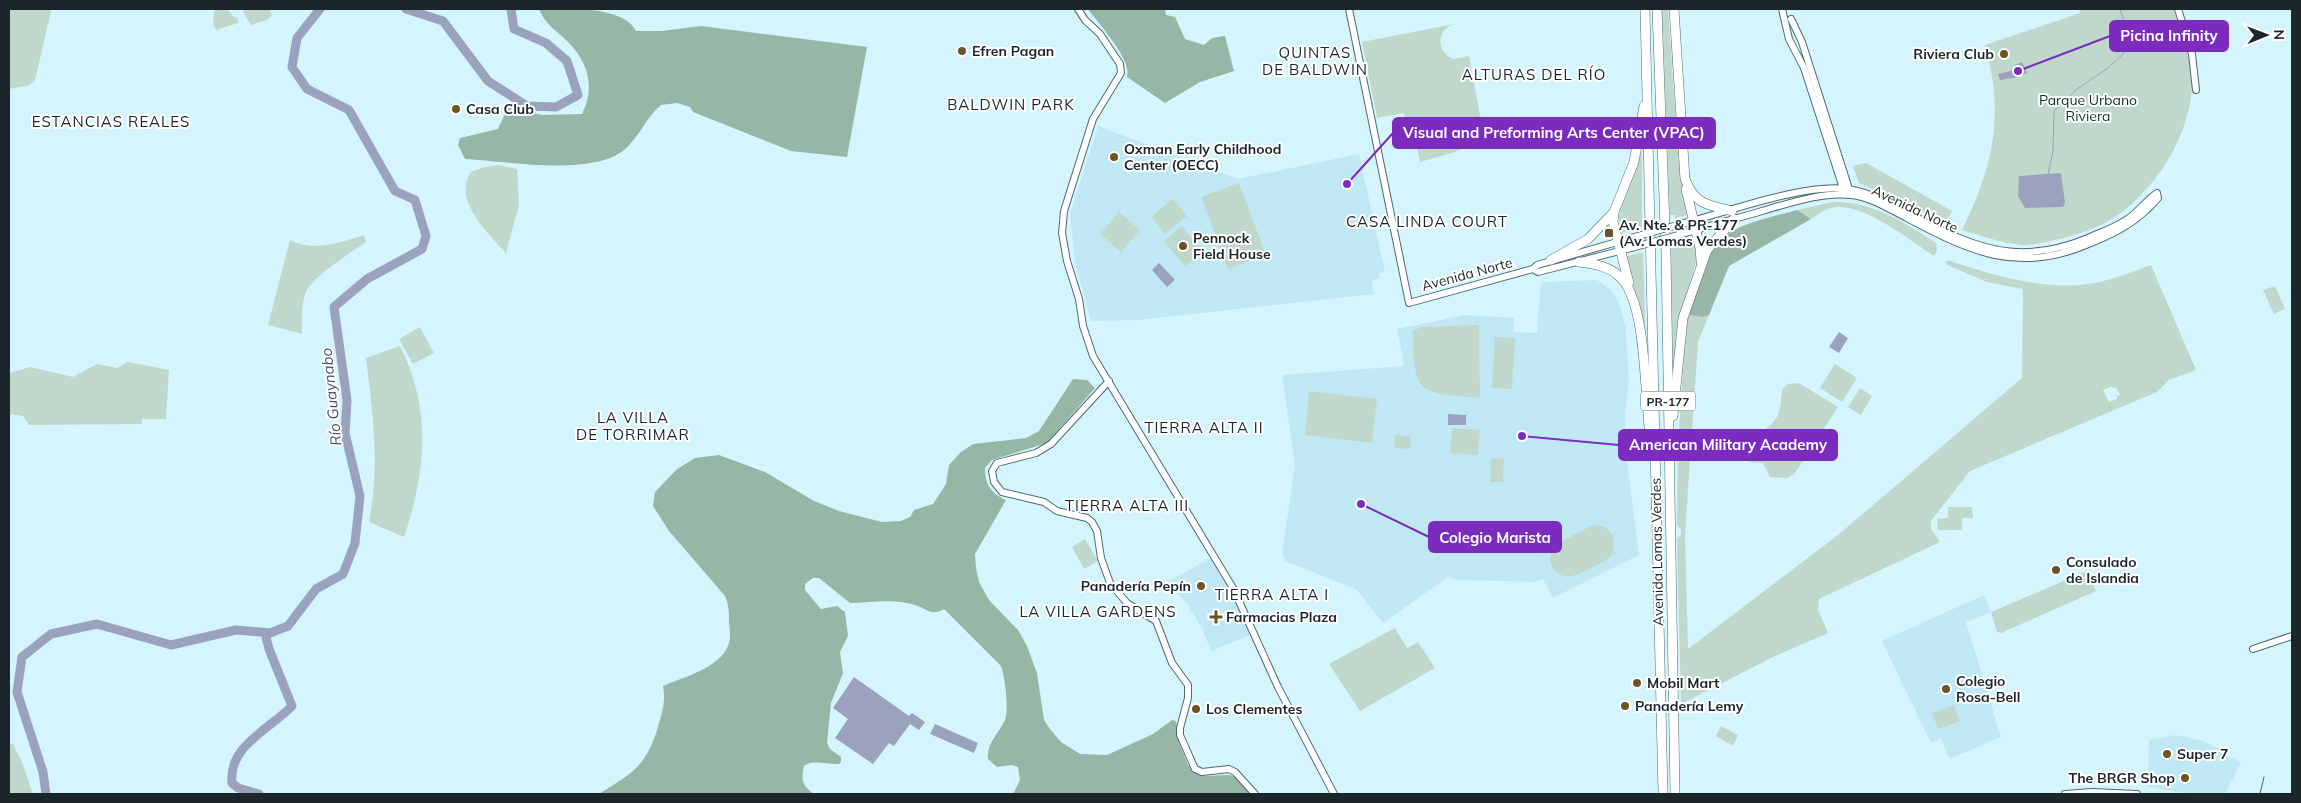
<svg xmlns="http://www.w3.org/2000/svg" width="2301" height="803" viewBox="0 0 2301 803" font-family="Mulish,sans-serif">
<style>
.built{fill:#bfe8f4}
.green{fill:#c0d8cb;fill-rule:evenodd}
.forest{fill:#97b6a6}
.water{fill:#9aa2bd}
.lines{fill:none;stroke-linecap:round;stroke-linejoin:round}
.stream{stroke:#9aa2bd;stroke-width:1}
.river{stroke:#9aa2bd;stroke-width:9}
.tertiary-casing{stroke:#4c6972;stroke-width:8}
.trunk-casing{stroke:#4c6972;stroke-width:10}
.tertiary{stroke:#fff;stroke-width:6}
.trunk{stroke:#fff;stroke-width:9}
.rail{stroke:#4b5c61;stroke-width:1}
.tertiary-bridge-casing{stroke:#4c6972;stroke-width:8;stroke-linecap:butt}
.tertiary-bridge{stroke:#fff;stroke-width:6}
.poi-dot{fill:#6c5324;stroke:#fff;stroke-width:2}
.labels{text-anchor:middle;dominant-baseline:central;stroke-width:4;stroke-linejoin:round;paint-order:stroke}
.shield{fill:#fff;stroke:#5f676a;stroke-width:1}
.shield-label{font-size:12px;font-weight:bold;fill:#1a262a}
.poi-label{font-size:14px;font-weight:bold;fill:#1a262a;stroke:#fff;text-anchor:start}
.park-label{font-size:14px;fill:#083423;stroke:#fff}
.street-label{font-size:14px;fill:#1a262a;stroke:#fff}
.neighbourhood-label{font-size:15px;letter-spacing:1px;fill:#1a262a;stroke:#fff}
.water-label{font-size:15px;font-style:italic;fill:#444f78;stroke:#fff}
.leader{fill:none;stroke:#7b2cbf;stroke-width:2}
.callout-dot{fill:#7b2cbf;stroke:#fff;stroke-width:2}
.callout{fill:#7b2cbf;stroke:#7b2cbf;stroke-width:2}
.callout-label{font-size:15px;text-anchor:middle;font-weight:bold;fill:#fff}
</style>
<rect width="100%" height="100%" fill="#d4f5fe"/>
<g class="built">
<path d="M1098,126L1238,179L1359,154L1385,272L1379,273L1380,278L1372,280L1374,294L1138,320L1091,321L1075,262L1070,214Z"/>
<path d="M1597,280L1611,290L1620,305L1626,330L1629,382L1625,413L1627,461L1639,555L1553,598L1543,579L1536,582L1458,580L1448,577L1383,623L1356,589L1285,561L1282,553L1295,465L1282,375L1404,366L1397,329L1464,315L1514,318L1513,332L1537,333L1540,288L1544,282Z"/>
<path d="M1210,558L1233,596L1251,635L1211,651L1202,628L1187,603L1166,583Z"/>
<path d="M1984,595L1991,612L1966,622L2001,737L1950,759L1941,738L1931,743L1882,641Z"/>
<path d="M2176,735L2200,740L2222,750L2221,753L2241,762L2225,794H2193L2148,787L2149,740Z"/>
</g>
<g class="green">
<path d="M9,9H51V11L35,80L30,85L9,89Z"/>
<path d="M215,9H227L235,18L237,17L238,23L216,30L213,22Z"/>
<path d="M244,9H270L272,15L267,20L251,25L243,12Z"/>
<path d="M1662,9H1668L1679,167L1688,215L1675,218V215H1670Z"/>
<path d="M2079,9H2173C2182,33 2192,60 2192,86C2190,133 2159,184 2122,212C2104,226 2080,234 2059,239C2047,242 2034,245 2022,245C2002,243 1981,236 1962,230C1993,167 2005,115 1985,45L2080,13Z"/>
<path d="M1454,24C1436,30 1436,51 1453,59L1469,56L1483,132C1477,149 1437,157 1420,162L1413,126L1406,127L1404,113L1377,118L1362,42Z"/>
<path d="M1640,155H1642V228L1618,234L1620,207Z"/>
<path d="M1866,163L1952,211L1946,223L1859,183L1853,166Z"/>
<path d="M498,165L517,169L519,205L506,253C488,233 452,200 471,172L485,167Z"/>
<path d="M1239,183L1266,255L1228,269L1201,197Z"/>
<path d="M1173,199L1187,216L1165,234L1151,217Z"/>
<path d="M1833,202C1872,201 1904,222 1936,243L1937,251L1934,256C1909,240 1861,200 1831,208C1824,210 1817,215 1811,219L1797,210Z"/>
<path d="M1119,212L1140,230L1121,252L1100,234Z"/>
<path d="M1182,226L1202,251L1185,266L1164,241Z"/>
<path d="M364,235L366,242C353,251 311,278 306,292C301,305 302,320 302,334L268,325L290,240C314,252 339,243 364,235Z"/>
<path d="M1695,238L1698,256L1682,308L1673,366L1671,244Z"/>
<path d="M1643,252L1646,350L1638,301L1624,257Z"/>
<path d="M1947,260C1993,275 2046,292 2095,283C2114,279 2133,272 2151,265L2196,370L2169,380L2157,392L1970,471L1931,521V529L1940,542L1819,599L1818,610L1828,633L1773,657L1681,704L1677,538L1681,535V529L1677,525L1678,445L1686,326L1689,315L1702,317L1709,315L1698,342L1687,504L1685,536L1688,649L1838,535L2022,378L2023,289L1987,282L1945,264ZM2112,386L2113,388L2116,387L2120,395L2117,396V399L2109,402L2103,390Z"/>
<path d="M2275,286L2285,309L2274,314L2263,290Z"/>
<path d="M1479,325L1480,398C1418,392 1414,397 1413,331L1421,327Z"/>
<path d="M420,327L434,353L413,364L399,339Z"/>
<path d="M1495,337L1515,338L1512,389L1492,388Z"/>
<path d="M400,346C432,409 426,472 404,537L369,522C380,465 373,415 366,358Z"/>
<path d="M128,362L169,370L166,419H142V424L29,425L23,416L9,414V373L30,367L73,377L97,364L117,368Z"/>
<path d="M1835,364L1857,378L1842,402L1820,388Z"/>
<path d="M1799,383L1838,407L1795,473L1788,478L1770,477L1763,463L1749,462C1746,430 1767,436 1778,415C1782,406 1780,397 1783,388L1788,384Z"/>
<path d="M1860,388L1872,396L1861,415L1848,407Z"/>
<path d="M1309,391L1377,399L1372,443L1305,435Z"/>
<path d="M1452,428L1480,430L1478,455L1450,453Z"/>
<path d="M1395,435L1411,436L1410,449L1394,448Z"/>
<path d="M1491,458L1504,459L1503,482H1490Z"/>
<path d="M1948,507H1972L1973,518H1962V530H1938L1937,519L1948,518Z"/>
<path d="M1598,525C1613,528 1618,542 1611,556C1603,563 1583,573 1572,576C1553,579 1544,559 1555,545L1591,526Z"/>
<path d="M1085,539L1098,561L1084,569L1072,547Z"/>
<path d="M2087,571L2096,591L2001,633L1997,632L1991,612Z"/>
<path d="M1395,628L1407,648L1418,642L1435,668L1360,711L1329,664Z"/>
<path d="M1954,705L1960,721L1938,729L1932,713Z"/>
<path d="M1721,726L1738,735L1733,746L1716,736Z"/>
<path d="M9,744H13L22,762L33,794H9Z"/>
</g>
<g class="forest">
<path d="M539,9C565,9 623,5 636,31H662L701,26L867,47L847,157L791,151L693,112L690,107L677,103L661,105C646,117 639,138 624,150C590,177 507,161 465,159L458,145L460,138L498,129L508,107L542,115L582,114C595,88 589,64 569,43C558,31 546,26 539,9Z"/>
<path d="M1088,9H1165L1166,15L1175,17L1185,39L1204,45L1212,38L1225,36L1234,71L1200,82L1165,103L1127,77C1133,61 1098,23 1088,9Z"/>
<path d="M1797,210L1811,219L1729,266L1709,315L1702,317L1689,315C1696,290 1703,254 1723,237C1740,223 1776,216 1797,210Z"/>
<path d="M1073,379L1087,380L1095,388L1047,443L992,460L985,468C985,485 991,493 1006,500L975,554L976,568L979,582L989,600L1018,630L1027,646L1037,673L1044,720L1050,729L1061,742L1080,754L1107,755L1153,734L1172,720L1176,721L1179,743L1188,765L1194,772L1202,776L1230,775L1237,778L1251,794H1013L1020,780L1018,767L1012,765L997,767L988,759C986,744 999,733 1005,720C1009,709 1005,677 1001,666L944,609C932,617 926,608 915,605C893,598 872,603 850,603L819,578H813L805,584V590L821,609L837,606L845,612L848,636L840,652L843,673L831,703L827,743L830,749L841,757V762L839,764C828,765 813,759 804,766C801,781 802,785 814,794H599C632,773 646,767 658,727C662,713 666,701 663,686C684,677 719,668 728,646C731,639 730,630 729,623C729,613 729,605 725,596L669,531L653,506L655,492L677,469L695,458L719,455L765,472L814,501L839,511L882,522L901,521L910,517L914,510L933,504L946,484L949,465L961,452L973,444L1026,438L1039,431Z"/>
</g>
<g class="water">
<path d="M2022,62L2027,73L2018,77L2000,80L1998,74L2014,70L2015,65Z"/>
<path d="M2061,173L2065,203L2063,207L2025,208L2018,196L2019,176Z"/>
<path d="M1159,263L1175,280L1167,287L1152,270Z"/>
<path d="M1839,332L1848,338L1839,353L1829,347Z"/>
<path d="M1448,414L1466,415V425H1448Z"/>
<path d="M854,677L909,716L912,713L925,722L919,730L910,724L894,746L889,743L873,764L835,738L848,719L833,708Z"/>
<path d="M935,724L978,743L974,753L930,734Z"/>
</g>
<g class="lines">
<g class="stream">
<path d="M2111,65C2138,44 2129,38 2120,9"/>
<path d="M2048,174L2053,152L2054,111L2076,90L2109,67"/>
</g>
<g class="river">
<path d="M406,9L443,21L488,81L527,106L556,107L578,95L567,61L546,43L514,29L511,9"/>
<path d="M46,794L43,772L17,692L22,657L51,634L97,624L171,645L236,630L270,633L288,626L316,589L343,574L355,543L360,496L345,433L347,400L334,307L367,279L422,249L426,236L415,200L395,191L349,110L307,89L292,67L297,38L320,9"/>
<path d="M259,794L238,788L232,783C228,746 270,729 292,706L269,649L265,633"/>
</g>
<defs>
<g id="tertiary">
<path d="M1078,9L1085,20L1100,34L1120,64L1121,73L1093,119L1064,211L1062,233L1067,261L1079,299L1083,326L1093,356L1233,588L1278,687L1334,794"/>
<path d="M1349,9L1409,303L1533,269L1537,265L1631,238"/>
<path d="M1782,9L1789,39L1804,68L1843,188"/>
<path d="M2178,9L2192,54L2196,90"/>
<path d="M1791,19L1802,42L1849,189"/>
<path d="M1681,224C1725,213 1804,183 1847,189C1877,193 1906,212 1933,226C1988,254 2030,262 2088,238C2101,232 2114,228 2126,220C2138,213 2146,200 2157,193L2158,198C2138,222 2114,234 2086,245C2017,274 1969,251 1907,218C1889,209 1871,197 1851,195C1821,192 1790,203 1762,211C1735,219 1708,226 1682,234"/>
<path d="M1533,269L1538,272L1631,248"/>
<path d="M1109,381L1051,444L1036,453L997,463L992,471L994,482L1002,492L1044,502L1057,511L1087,518L1092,522L1097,531L1101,558L1110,583L1127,603L1156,621L1172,663L1188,685V698L1180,728V735L1195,769L1202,772L1229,769L1235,772L1255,794"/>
<path d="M2253,649L2292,636"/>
<path d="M2065,794L2092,792L2137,794"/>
</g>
<g id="trunk">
<path d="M1645,9L1663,794"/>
<path d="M1657,9L1666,253L1675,794"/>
<path d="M1674,9L1685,179C1695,205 1708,205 1732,211"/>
<path d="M1686,189L1700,248L1701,261"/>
<path d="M1551,260L1588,239L1614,212"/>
<path d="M1579,262C1594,264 1610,266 1621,278C1648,305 1644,403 1651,442"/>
<path d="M1629,283L1613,222L1614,212L1634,162L1644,106"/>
<path d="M1673,416L1683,318L1707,250L1734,219"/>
</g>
</defs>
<use href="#tertiary" class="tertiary-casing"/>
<use href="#trunk" class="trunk-casing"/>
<use href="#tertiary" class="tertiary"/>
<use href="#trunk" class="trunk"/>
<path class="rail" d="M2260,794L2264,777"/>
<defs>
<g id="tertiary-bridge">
<path d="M1631,238L1681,224"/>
<path d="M1631,248L1682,234"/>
</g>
</defs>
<use href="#tertiary-bridge" class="tertiary-bridge-casing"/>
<use href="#tertiary-bridge" class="tertiary-bridge"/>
</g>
<g class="poi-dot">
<circle cx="962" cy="51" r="5"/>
<circle cx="2004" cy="54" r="5"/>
<circle cx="456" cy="109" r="5"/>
<circle cx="1114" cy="157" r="5"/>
<rect x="1604" y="228" width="10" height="10" rx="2.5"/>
<circle cx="1183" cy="246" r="5"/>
<circle cx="2056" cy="570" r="5"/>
<circle cx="1201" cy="586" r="5"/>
<path d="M1213.5 609.5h5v5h5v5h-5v5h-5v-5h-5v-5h5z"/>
<circle cx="1637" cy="683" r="5"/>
<circle cx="1946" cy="689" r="5"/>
<circle cx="1625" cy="706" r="5"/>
<circle cx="1196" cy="709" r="5"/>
<circle cx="2167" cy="754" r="5"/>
<circle cx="2185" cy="778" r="5"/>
</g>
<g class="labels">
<rect class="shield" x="1640.5" y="391.5" width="55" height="19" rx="4"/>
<g class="shield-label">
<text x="1668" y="401">PR-177</text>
</g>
<g class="poi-label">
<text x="972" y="51">Efren Pagan</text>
<text x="1994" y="54" text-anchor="end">Riviera Club</text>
<text x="466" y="109">Casa Club</text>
<text x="1124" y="149">Oxman Early Childhood<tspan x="1124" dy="16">Center (OECC)</tspan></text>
<text x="1619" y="225">Av. Nte. &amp; PR-177<tspan x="1619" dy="16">(Av. Lomas Verdes)</tspan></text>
<text x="1193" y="238">Pennock<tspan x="1193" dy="16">Field House</tspan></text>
<text x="2066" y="562">Consulado<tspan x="2066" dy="16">de Islandia</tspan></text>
<text x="1191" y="586" text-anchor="end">Panadería Pepín</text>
<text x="1226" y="617">Farmacias Plaza</text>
<text x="1956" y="681">Colegio<tspan x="1956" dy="16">Rosa-Bell</tspan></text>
<text x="1647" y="683">Mobil Mart</text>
<text x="1635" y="706">Panadería Lemy</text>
<text x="1206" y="709">Los Clementes</text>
<text x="2177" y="754">Super 7</text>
<text x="2175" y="778" text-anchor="end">The BRGR Shop</text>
</g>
<g class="park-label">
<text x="2088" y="100">Parque Urbano<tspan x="2088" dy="16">Riviera</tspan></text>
</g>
<g class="street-label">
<text transform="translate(1915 209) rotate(25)">Avenida Norte</text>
<text transform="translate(1467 274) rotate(-15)">Avenida Norte</text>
<text transform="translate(1657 552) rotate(-91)">Avenida Lomas Verdes</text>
</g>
<g class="neighbourhood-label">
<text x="1315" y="52">QUINTAS<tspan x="1315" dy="17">DE BALDWIN</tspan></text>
<text x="1534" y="74">ALTURAS DEL RÍO</text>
<text x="1011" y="104">BALDWIN PARK</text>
<text x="111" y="121">ESTANCIAS REALES</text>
<text x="1427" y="221">CASA LINDA COURT</text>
<text x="633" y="417">LA VILLA<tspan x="633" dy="17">DE TORRIMAR</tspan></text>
<text x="1204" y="427">TIERRA ALTA II</text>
<text x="1127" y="505">TIERRA ALTA III</text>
<text x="1272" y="594">TIERRA ALTA I</text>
<text x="1098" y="611">LA VILLA GARDENS</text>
</g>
<g class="water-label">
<text transform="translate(331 397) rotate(-96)">Río Guaynabo</text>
</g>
</g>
<path class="leader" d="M2018 71L2110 36M1347 184L1393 133M1522 436L1619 445M1361 504L1429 537"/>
<g class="callout-dot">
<circle cx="2018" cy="71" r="5"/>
<circle cx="1347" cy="184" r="5"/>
<circle cx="1522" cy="436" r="5"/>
<circle cx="1361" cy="504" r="5"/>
</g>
<g class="callout">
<rect x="2110" y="21" width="118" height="30" rx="5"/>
<rect x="1393" y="118" width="322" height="30" rx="5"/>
<rect x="1619" y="430" width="218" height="30" rx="5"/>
<rect x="1429" y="522" width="132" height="30" rx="5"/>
</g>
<g class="callout-label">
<text x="2169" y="41">Picina Infinity</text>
<text x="1554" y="138">Visual and Preforming Arts Center (VPAC)</text>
<text x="1728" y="450">American Military Academy</text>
<text x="1495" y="543">Colegio Marista</text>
</g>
<rect width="2301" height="803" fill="none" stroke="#1a262a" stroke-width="20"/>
<g transform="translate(2266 35) rotate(89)" stroke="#ffffff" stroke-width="4" paint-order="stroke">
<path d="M0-4L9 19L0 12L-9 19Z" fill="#1a262a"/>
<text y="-8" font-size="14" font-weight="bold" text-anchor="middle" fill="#1a262a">N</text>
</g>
</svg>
